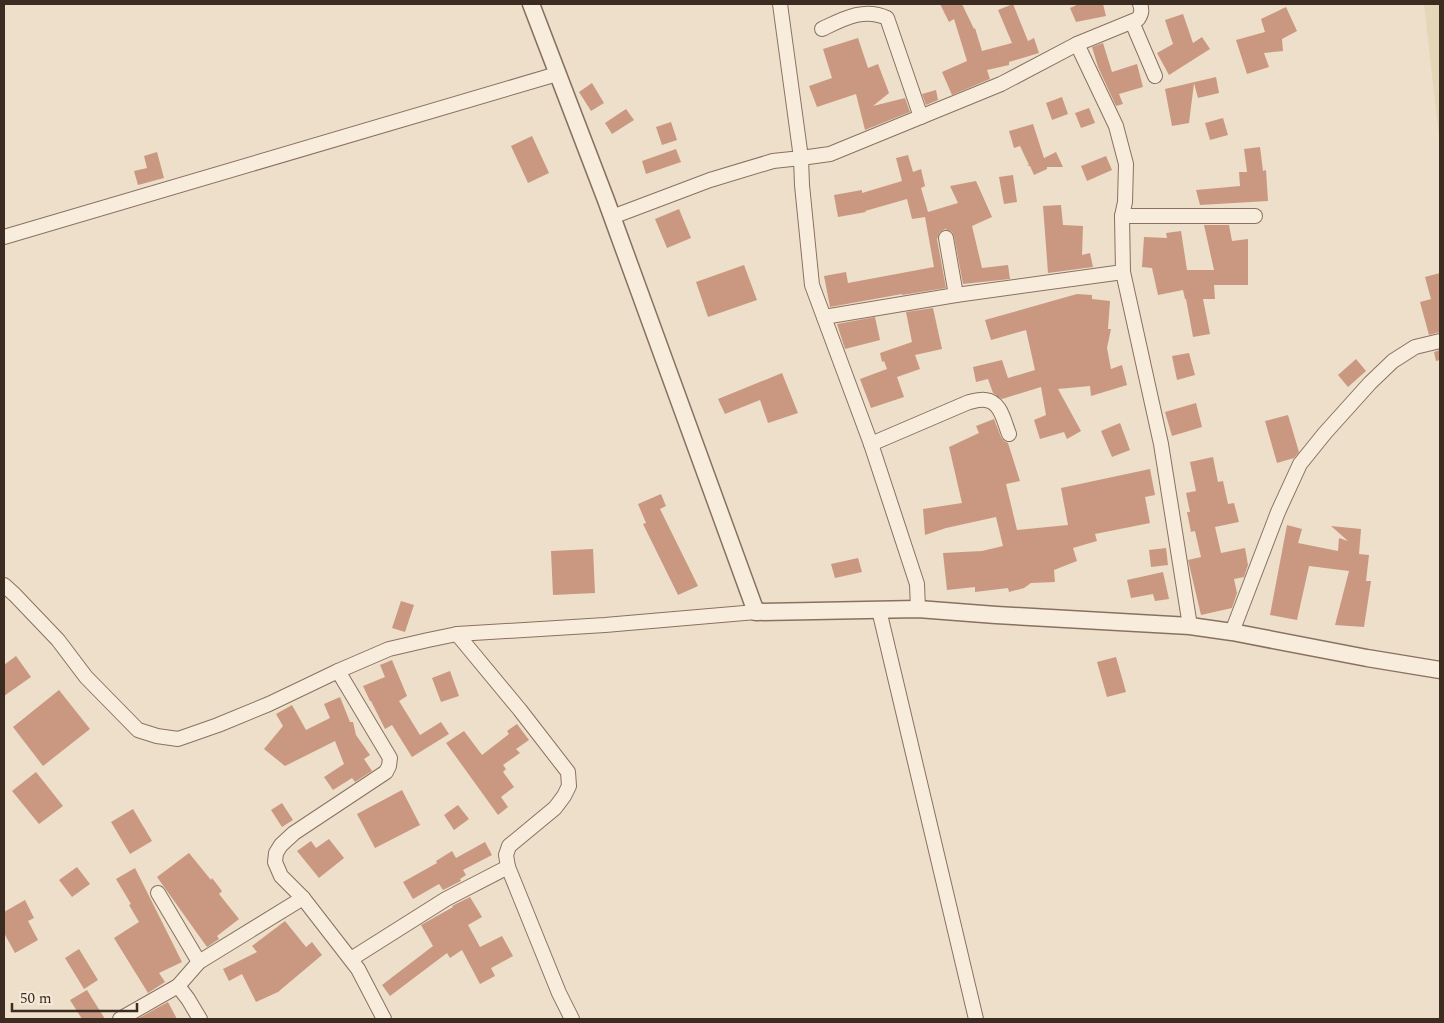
<svg xmlns="http://www.w3.org/2000/svg" width="1444" height="1023" viewBox="0 0 1444 1023" font-family="Spectral,serif">
<style>
.farmland{fill:#e3d7b7}
.building{fill:#ca9881}
.lines{fill:none;stroke-linecap:round;stroke-linejoin:round}
.minor-casing{stroke:#89715f;stroke-width:16}
.tertiary-casing{stroke:#89715f;stroke-width:19}
.minor{stroke:#f8eddd;stroke-width:14}
.tertiary{stroke:#f8eddd;stroke-width:16}
</style>
<rect width="100%" height="100%" fill="#eddfca"/>
<path class="farmland" d="M1424,4H1440V146Z"/>
<g class="building">
<path d="M940,4H962L974,29L975,28L982,51L1012,43L998,10L1013,4L1028,41L1034,38L1039,53L1009,62V65L987,70L990,79L952,95L942,72L967,61L954,19L949,22Z"/>
<path d="M1079,4H1103L1106,16L1076,22L1070,8Z"/>
<path d="M1286,7L1297,31L1282,39L1283,51L1264,53L1269,67L1247,74L1236,40L1265,32L1261,19Z"/>
<path d="M1183,14L1193,43L1202,37L1210,49L1169,75L1157,53L1173,44L1165,20Z"/>
<path d="M858,38L868,68L878,64L889,93L873,106L905,98L910,112L865,130L856,94L817,107L809,86L832,78L823,49Z"/>
<path d="M1103,43L1112,72L1137,64L1143,87L1119,94L1123,104L1116,106L1098,67L1092,47Z"/>
<path d="M1216,77L1219,93L1198,98L1194,83L1189,123L1172,126L1165,89Z"/>
<path d="M592,83L604,103L591,111L579,92Z"/>
<path d="M936,90L938,100L926,105L922,94Z"/>
<path d="M1062,97L1068,114L1052,120L1046,103Z"/>
<path d="M1089,108L1095,123L1081,128L1075,113Z"/>
<path d="M626,109L634,120L612,134L605,123Z"/>
<path d="M1223,118L1228,135L1210,140L1205,123Z"/>
<path d="M671,122L677,140L662,145L656,127Z"/>
<path d="M1033,124L1044,158L1056,152L1063,167H1047V169L1034,175L1030,166H1027L1029,165L1020,146L1014,148L1009,131Z"/>
<path d="M532,136L549,173L528,183L511,146Z"/>
<path d="M1260,147L1263,171L1266,170L1268,201L1200,205L1196,190L1240,186L1239,172H1247L1244,149Z"/>
<path d="M676,149L681,162L646,174L642,161Z"/>
<path d="M157,152L164,178L138,185L134,171L147,168L144,156Z"/>
<path d="M908,155L913,172L921,169L925,186L921,188L928,212L958,203L950,186L976,181L992,217L972,226L982,268L1008,265L1010,279L963,284L954,236L952,232L945,229L940,232L937,239L946,288L902,295V294L830,307L824,276L846,272L848,283L934,267L925,217L912,219L907,199L865,211L866,212L838,217L834,195L862,190V193L902,181L896,158Z"/>
<path d="M1106,156L1112,170L1087,181L1081,166Z"/>
<path d="M1013,175L1017,202L1004,204L999,177Z"/>
<path d="M1061,205L1063,225L1083,226L1082,255L1090,253L1093,267L1048,273L1043,206Z"/>
<path d="M679,209L691,238L667,248L655,219Z"/>
<path d="M1204,225H1229L1232,241L1248,239V285H1214L1215,299H1203L1210,334L1193,337L1186,299H1185L1183,290L1158,295L1152,268L1142,267L1144,237L1167,238L1166,233L1181,231L1187,270H1214Z"/>
<path d="M744,265L757,300L708,317L696,282Z"/>
<path d="M1440,273V332L1429,335L1420,302L1431,299L1425,277Z"/>
<path d="M1077,294L1092,295V299L1110,301L1108,329H1111L1107,348L1111,369L1122,365L1127,385L1091,396L1090,386L1058,389L1081,431L1067,439L1064,432L1040,439L1034,420L1046,415L1041,387L1002,399L993,393L988,379L976,382L973,367L1002,360L1008,378L1035,370L1026,330L991,340L985,320Z"/>
<path d="M933,308L942,349L915,355L920,369L897,377L904,397L871,408L860,379L887,369L884,361L882,362L880,353L912,342L906,312Z"/>
<path d="M875,317L880,340L845,349L837,324Z"/>
<path d="M1440,350V360L1436,361L1434,352Z"/>
<path d="M1189,353L1195,375L1177,380L1172,356Z"/>
<path d="M1356,359L1366,371L1348,387L1338,375Z"/>
<path d="M782,373L798,413L768,423L760,400L725,414L718,399Z"/>
<path d="M1196,403L1202,427L1172,436L1165,412Z"/>
<path d="M1288,415L1299,452L1294,458L1277,463L1265,421Z"/>
<path d="M994,419L1001,437L1004,441L1008,443L1020,481L1006,484L1017,530L1068,525L1061,488L1150,469L1155,495L1145,497L1150,523L1095,534L1097,541L1073,548L1077,561L1054,570L1055,582L1031,583L1024,588L1009,592L1008,588L975,592V587L947,590L943,553L982,551L1003,546L996,517L946,528L925,535L923,509L962,503L949,447L979,433L976,426Z"/>
<path d="M1120,423L1130,450L1112,457L1101,431Z"/>
<path d="M1213,457L1218,482L1223,481L1228,504L1234,503L1239,522L1215,527L1221,553L1245,548L1248,565L1244,577L1234,579L1237,593L1232,608L1201,615L1188,560L1201,557L1195,531L1191,532L1187,512H1190L1186,493L1196,491L1190,462Z"/>
<path d="M661,494L666,506L660,509L698,586L678,595L643,524L646,523L638,504Z"/>
<path d="M1287,525L1302,529L1298,543L1338,551L1339,538L1348,541L1331,526L1361,529L1359,554L1369,555L1366,581H1371L1364,627L1335,625L1349,571L1309,566L1297,620L1270,615Z"/>
<path d="M1166,548L1168,565L1151,567L1149,550Z"/>
<path d="M593,549L595,593L553,595L551,551Z"/>
<path d="M858,558L862,572L835,578L831,564Z"/>
<path d="M1163,572L1169,599L1155,601L1153,594L1131,598L1127,580Z"/>
<path d="M401,601L414,605L405,632L392,628Z"/>
<path d="M16,656L31,677L4,696V665Z"/>
<path d="M1116,657L1126,692L1107,697L1097,662Z"/>
<path d="M392,660L407,696L399,701L420,735L441,722L449,734L412,757L392,725L385,729L371,701H370L363,686L385,677L380,665Z"/>
<path d="M450,671L459,696L441,702L432,678Z"/>
<path d="M59,690L90,729L43,766L13,727Z"/>
<path d="M340,697L350,722H353L356,735L370,755L364,759L372,771L355,782L352,778L333,790L324,777L344,764L335,741L285,766L264,749L283,726L276,714L292,705L306,730L330,718L324,704Z"/>
<path d="M517,724L529,740L516,749L520,753L503,765L506,769L503,772L514,787L501,797L508,807L498,815L446,743L464,731L482,755L509,734L507,731Z"/>
<path d="M36,772L63,806L39,824L12,791Z"/>
<path d="M402,790L420,825L375,848L357,814Z"/>
<path d="M282,803L293,820L282,827L271,810Z"/>
<path d="M458,805L469,819L454,830L444,815Z"/>
<path d="M133,809L152,841L130,854L111,822Z"/>
<path d="M329,839L344,858L319,878L297,851L311,841L316,848Z"/>
<path d="M485,842L492,855L463,870L466,875L460,879L461,881L443,890L439,884L413,899L403,882L437,863L436,861L452,851L456,858Z"/>
<path d="M189,853L211,880L212,878L222,891L219,894L239,919L217,936L219,939L207,947L157,877Z"/>
<path d="M77,867L90,884L72,897L59,880Z"/>
<path d="M135,868L182,962L159,973L165,982L148,993L114,938L139,922L129,905L131,904L116,879Z"/>
<path d="M470,897L482,917L468,925L480,947L502,936L513,956L491,968L495,976L480,984L462,950L450,958L447,953L390,996L382,985L433,946L421,925L453,907L452,906Z"/>
<path d="M25,900L34,918L28,921L38,940L15,953L4,933V912Z"/>
<path d="M285,921L306,947L312,942L322,955L278,992L256,1002L242,974L229,981L223,969L257,952L252,946Z"/>
<path d="M79,949L98,980L84,989L65,958Z"/>
<path d="M87,990L105,1019H82L70,1000Z"/>
<path d="M168,1002L177,1019H137Z"/>
</g>
<g class="lines">
<defs>
<g id="minor">
<path d="M1132,22L1155,76"/>
<path d="M822,29C843,19 864,7 887,18L921,117"/>
<path d="M1077,44L1116,126L1126,164L1125,202L1122,216L1123,272L1161,444L1190,626"/>
<path d="M1122,216H1255"/>
<path d="M612,217L710,180L773,161L801,158L780,4"/>
<path d="M4,237L557,74"/>
<path d="M946,238L956,295"/>
<path d="M824,317L956,295L1123,272"/>
<path d="M871,444L969,402C974,401 981,399 985,400C1001,401 1004,422 1009,434"/>
<path d="M4,585L15,595L58,640L86,677L138,730L157,736L178,739L218,725L269,704L338,671L389,649L428,640L457,634L605,625L756,612"/>
<path d="M918,609L917,584L871,444L812,285L802,185L801,158L830,154L1001,84L1077,44L1138,19C1142,13 1142,10 1140,4"/>
<path d="M879,610L976,1019"/>
<path d="M1232,632L1278,512L1300,464L1325,433L1370,383L1393,361L1415,347L1440,341"/>
<path d="M457,634L520,710L568,772L569,786L564,796L555,808L509,846L506,855L508,867L559,993L572,1019"/>
<path d="M338,671L390,758L389,766L386,772L294,833L281,845L276,853L275,862L281,876L303,898L358,969L384,1019"/>
<path d="M158,893L199,962"/>
<path d="M351,959L446,899L508,867"/>
<path d="M178,986L199,962L303,898"/>
<path d="M120,1019L178,986L188,999L200,1019"/>
</g>
<path id="tertiary" d="M531,4L606,200L756,612L918,609L996,615L1190,626L1232,632L1367,658L1440,670"/>
</defs>
<use href="#minor" class="minor-casing"/>
<use href="#tertiary" class="tertiary-casing"/>
<use href="#minor" class="minor"/>
<use href="#tertiary" class="tertiary"/>
</g>
<rect width="1444" height="1023" fill="none" stroke="#3b2b21" stroke-width="10"/>
<path d="M12 1003v8h125v-8" fill="none" stroke="#3b2b21" stroke-width="2.5"/>
<text x="20" y="1003" font-size="15" fill="#3b2b21" stroke="#f5ead9" stroke-width="4" paint-order="stroke">50 m</text>
</svg>
